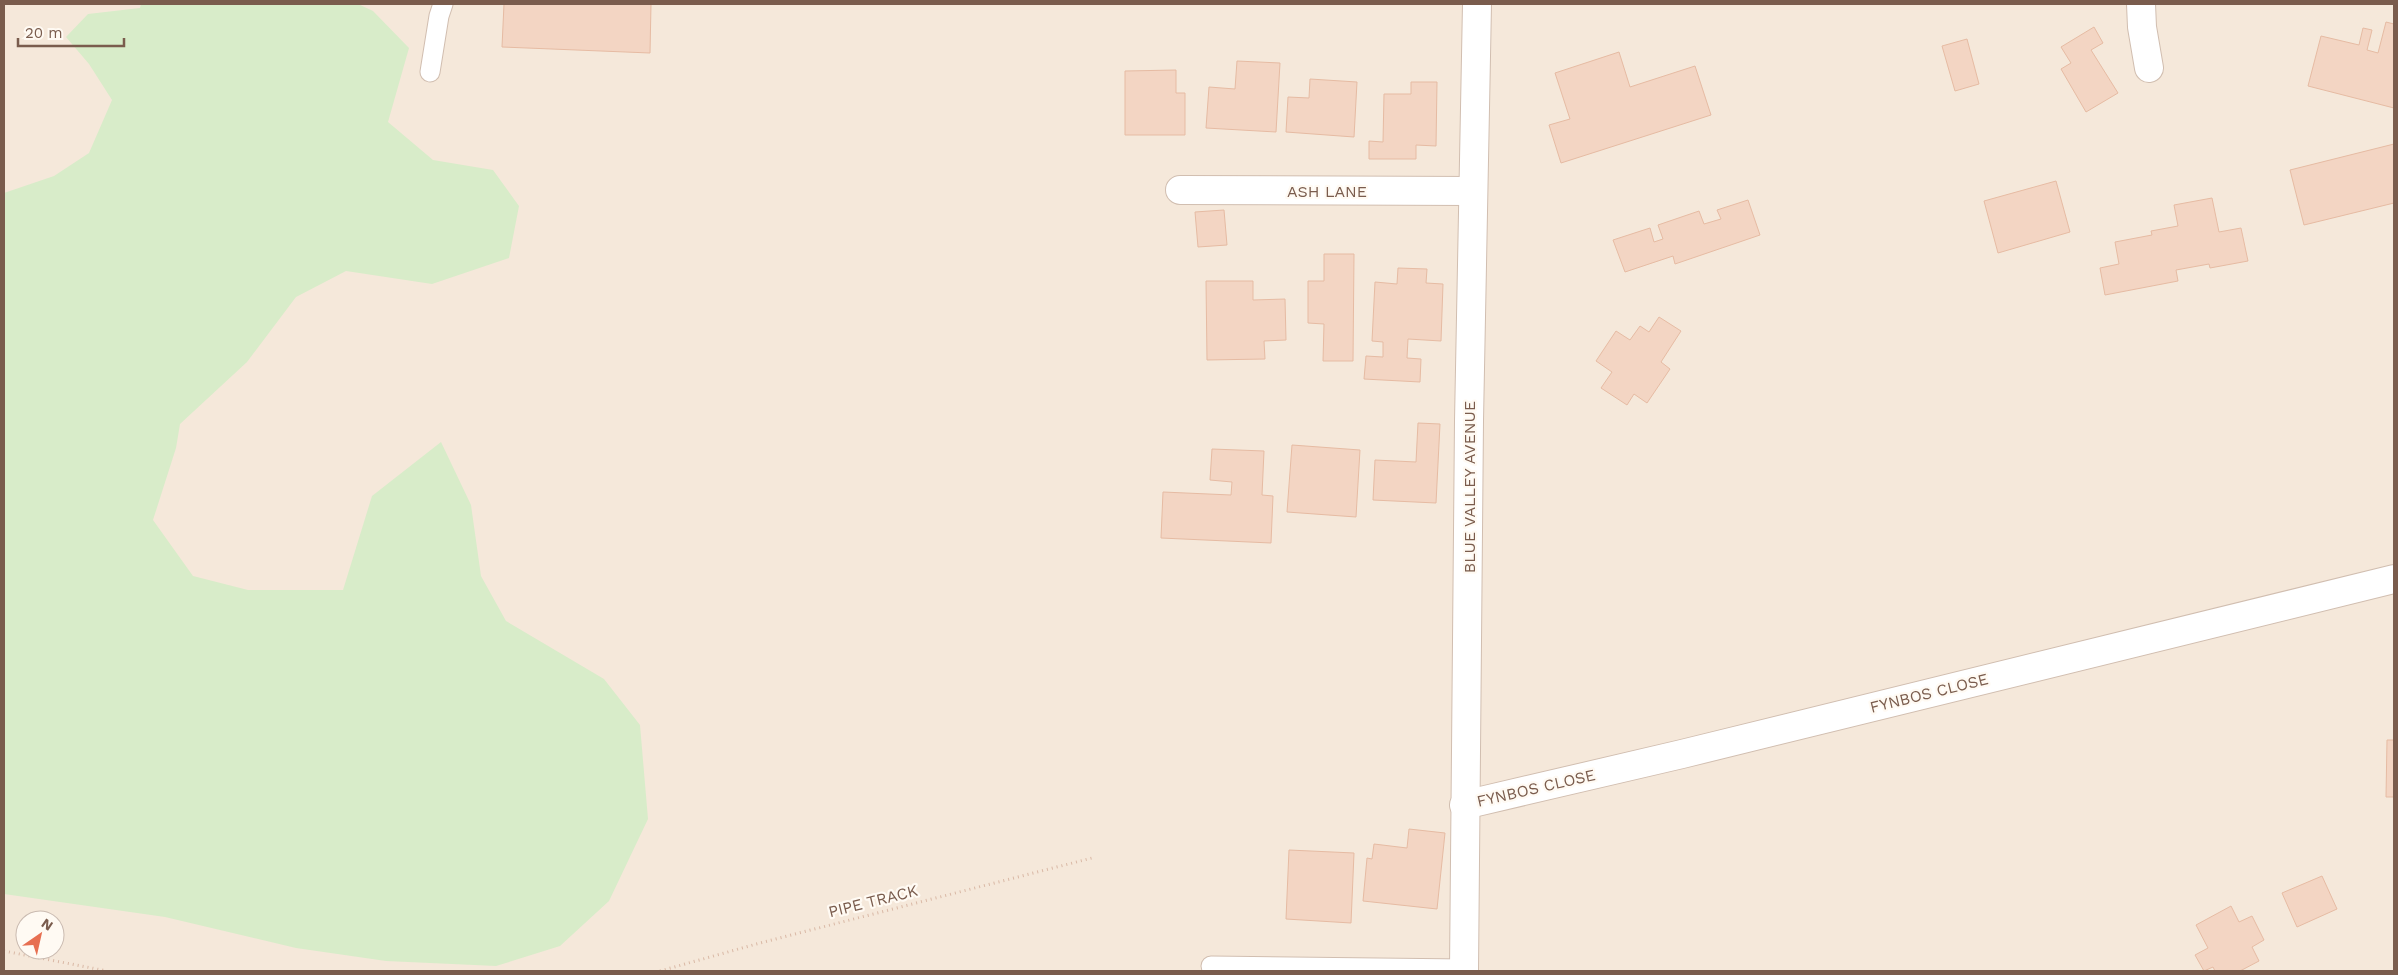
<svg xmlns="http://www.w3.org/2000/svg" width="2398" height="975" viewBox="0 0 2398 975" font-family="'Work Sans',sans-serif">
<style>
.residential{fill:#f5e8da;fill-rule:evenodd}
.green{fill:#d8ecc9}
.building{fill:#f3d5c3;stroke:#e6bba3}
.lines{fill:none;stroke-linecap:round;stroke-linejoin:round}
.lane-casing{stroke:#d1beb0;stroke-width:21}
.street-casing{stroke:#d1beb0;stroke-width:30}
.path{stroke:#d9b8a5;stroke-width:3;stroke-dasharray:1 4;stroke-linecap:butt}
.lane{stroke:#fff;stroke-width:19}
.street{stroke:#fff;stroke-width:28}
.labels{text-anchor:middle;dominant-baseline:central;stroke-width:4.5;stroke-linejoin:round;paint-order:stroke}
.street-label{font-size:16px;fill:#7a5c4d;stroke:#fffaf3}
</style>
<rect width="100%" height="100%" fill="#fdf6ec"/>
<path class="residential" d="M4,4H2394V971H4ZM25,920H55V950H25Z"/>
<path class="green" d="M141,4H358L373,11L409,48L388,122L433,160L493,170L519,206L509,258L432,284L346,271L296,297L247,362L180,424L176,448L153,520L193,576L248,590H343L372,496L441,442L471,505L481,576L506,621L604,679L640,725L648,819L609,901L560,946L496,966L386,961L296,948L165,917L4,894V193L54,176L89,153L112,100L89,64L66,37L88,14L140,8Z"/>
<g class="building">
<path d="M504,4H651L650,53L502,47Z"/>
<path d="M2386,22L2394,24V108L2308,86L2321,36L2359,45L2363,28L2372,30L2367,50L2378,53Z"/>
<path d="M2094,27L2103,43L2091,50L2118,93L2086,112L2061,69L2071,63L2061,47Z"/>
<path d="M1967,39L1979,84L1955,91L1942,46Z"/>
<path d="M1619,52L1630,87L1695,66L1711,115L1561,163L1549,125L1570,119L1555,73Z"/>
<path d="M1237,61L1280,63L1276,132L1206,128L1209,87L1235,89Z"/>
<path d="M1176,70V93H1185V135H1125V71Z"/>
<path d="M1310,79L1357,82L1354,137L1286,132L1288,97L1309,98Z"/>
<path d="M1411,82H1437L1436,146L1416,145V159H1369V141L1383,142L1384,94H1411Z"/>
<path d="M2394,144V203L2304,225L2290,170Z"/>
<path d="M2056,181L2070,232L1998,253L1984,201Z"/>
<path d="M2212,198L2219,232L2241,228L2248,261L2210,268L2209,264L2176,270L2178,281L2105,295L2100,268L2119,264L2115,242L2152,235L2151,231L2178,226L2174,205Z"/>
<path d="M1748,200L1760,235L1675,264L1673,256L1625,272L1613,240L1650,228L1654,242L1663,239L1658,225L1699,211L1704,224L1721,219L1717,210Z"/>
<path d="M1224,210L1227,245L1198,247L1195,212Z"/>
<path d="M1324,254H1354L1353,361H1323L1324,324L1308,323V281H1324Z"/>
<path d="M1398,268L1427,269L1426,283L1443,284L1441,341L1408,339L1407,358L1421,359L1420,382L1364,379L1366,356L1383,357V342L1372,341L1375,282L1397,284Z"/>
<path d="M1206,281H1253V300L1285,299L1286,340L1264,341L1265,359L1207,360Z"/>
<path d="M1659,317L1681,331L1661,362L1670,369L1647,403L1634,394L1627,405L1601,388L1612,372L1596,361L1616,331L1630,340L1640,326L1649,332Z"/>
<path d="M1418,423L1440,424L1436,503L1373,500L1375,460L1416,462Z"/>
<path d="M1292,445L1360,450L1356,517L1287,512Z"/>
<path d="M1212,449L1264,451L1262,495L1273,496L1271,543L1161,538L1163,492L1231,495L1232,482L1210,480Z"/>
<path d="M2387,740H2394V797H2386Z"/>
<path d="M1409,829L1445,833L1437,909L1363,901L1367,858L1372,859L1374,844L1407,848Z"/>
<path d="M1289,850L1354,853L1351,923L1286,919Z"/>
<path d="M2322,876L2337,909L2297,927L2282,893Z"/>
<path d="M2231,906L2239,922L2252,916L2264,940L2252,947L2259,961L2240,971H2215L2213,967L2204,971L2195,955L2208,948L2196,925Z"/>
</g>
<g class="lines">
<defs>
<g id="lane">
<path d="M430,72L439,16L443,4"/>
<path d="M1211,966L1464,969"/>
</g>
<g id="street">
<path d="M2141,4L2142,27L2149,68"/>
<path d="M1180,190L1473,191"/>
<path d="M1464,805L1682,754L2394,579"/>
<path d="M1464,971L1469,421L1477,4"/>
</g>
</defs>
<use href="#lane" class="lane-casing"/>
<use href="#street" class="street-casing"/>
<g class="path">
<path d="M4,951L107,971"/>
<path d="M660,971L760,943L1092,858"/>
</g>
<use href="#lane" class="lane"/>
<use href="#street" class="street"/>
</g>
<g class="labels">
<g class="street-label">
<text x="1327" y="191">ASH LANE</text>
<text transform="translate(1469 487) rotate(-90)">BLUE VALLEY AVENUE</text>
<text transform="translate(1929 693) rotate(-14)">FYNBOS CLOSE</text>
<text transform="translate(1536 788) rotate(-13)">FYNBOS CLOSE</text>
<text transform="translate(873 901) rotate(-14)">PIPE TRACK</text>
</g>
</g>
<rect width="2398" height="975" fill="none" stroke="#7a5c4d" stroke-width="10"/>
<g transform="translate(40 935) rotate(34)"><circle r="24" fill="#fffaf3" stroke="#cabbb1"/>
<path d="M0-4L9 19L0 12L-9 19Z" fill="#e76f51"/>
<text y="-8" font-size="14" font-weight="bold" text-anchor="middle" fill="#7a5c4d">N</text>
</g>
<path d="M18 38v8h106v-8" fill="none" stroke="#7a5c4d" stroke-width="2.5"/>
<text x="25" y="38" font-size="15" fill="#7a5c4d" stroke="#fffaf3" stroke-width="4" paint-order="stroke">20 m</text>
</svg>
